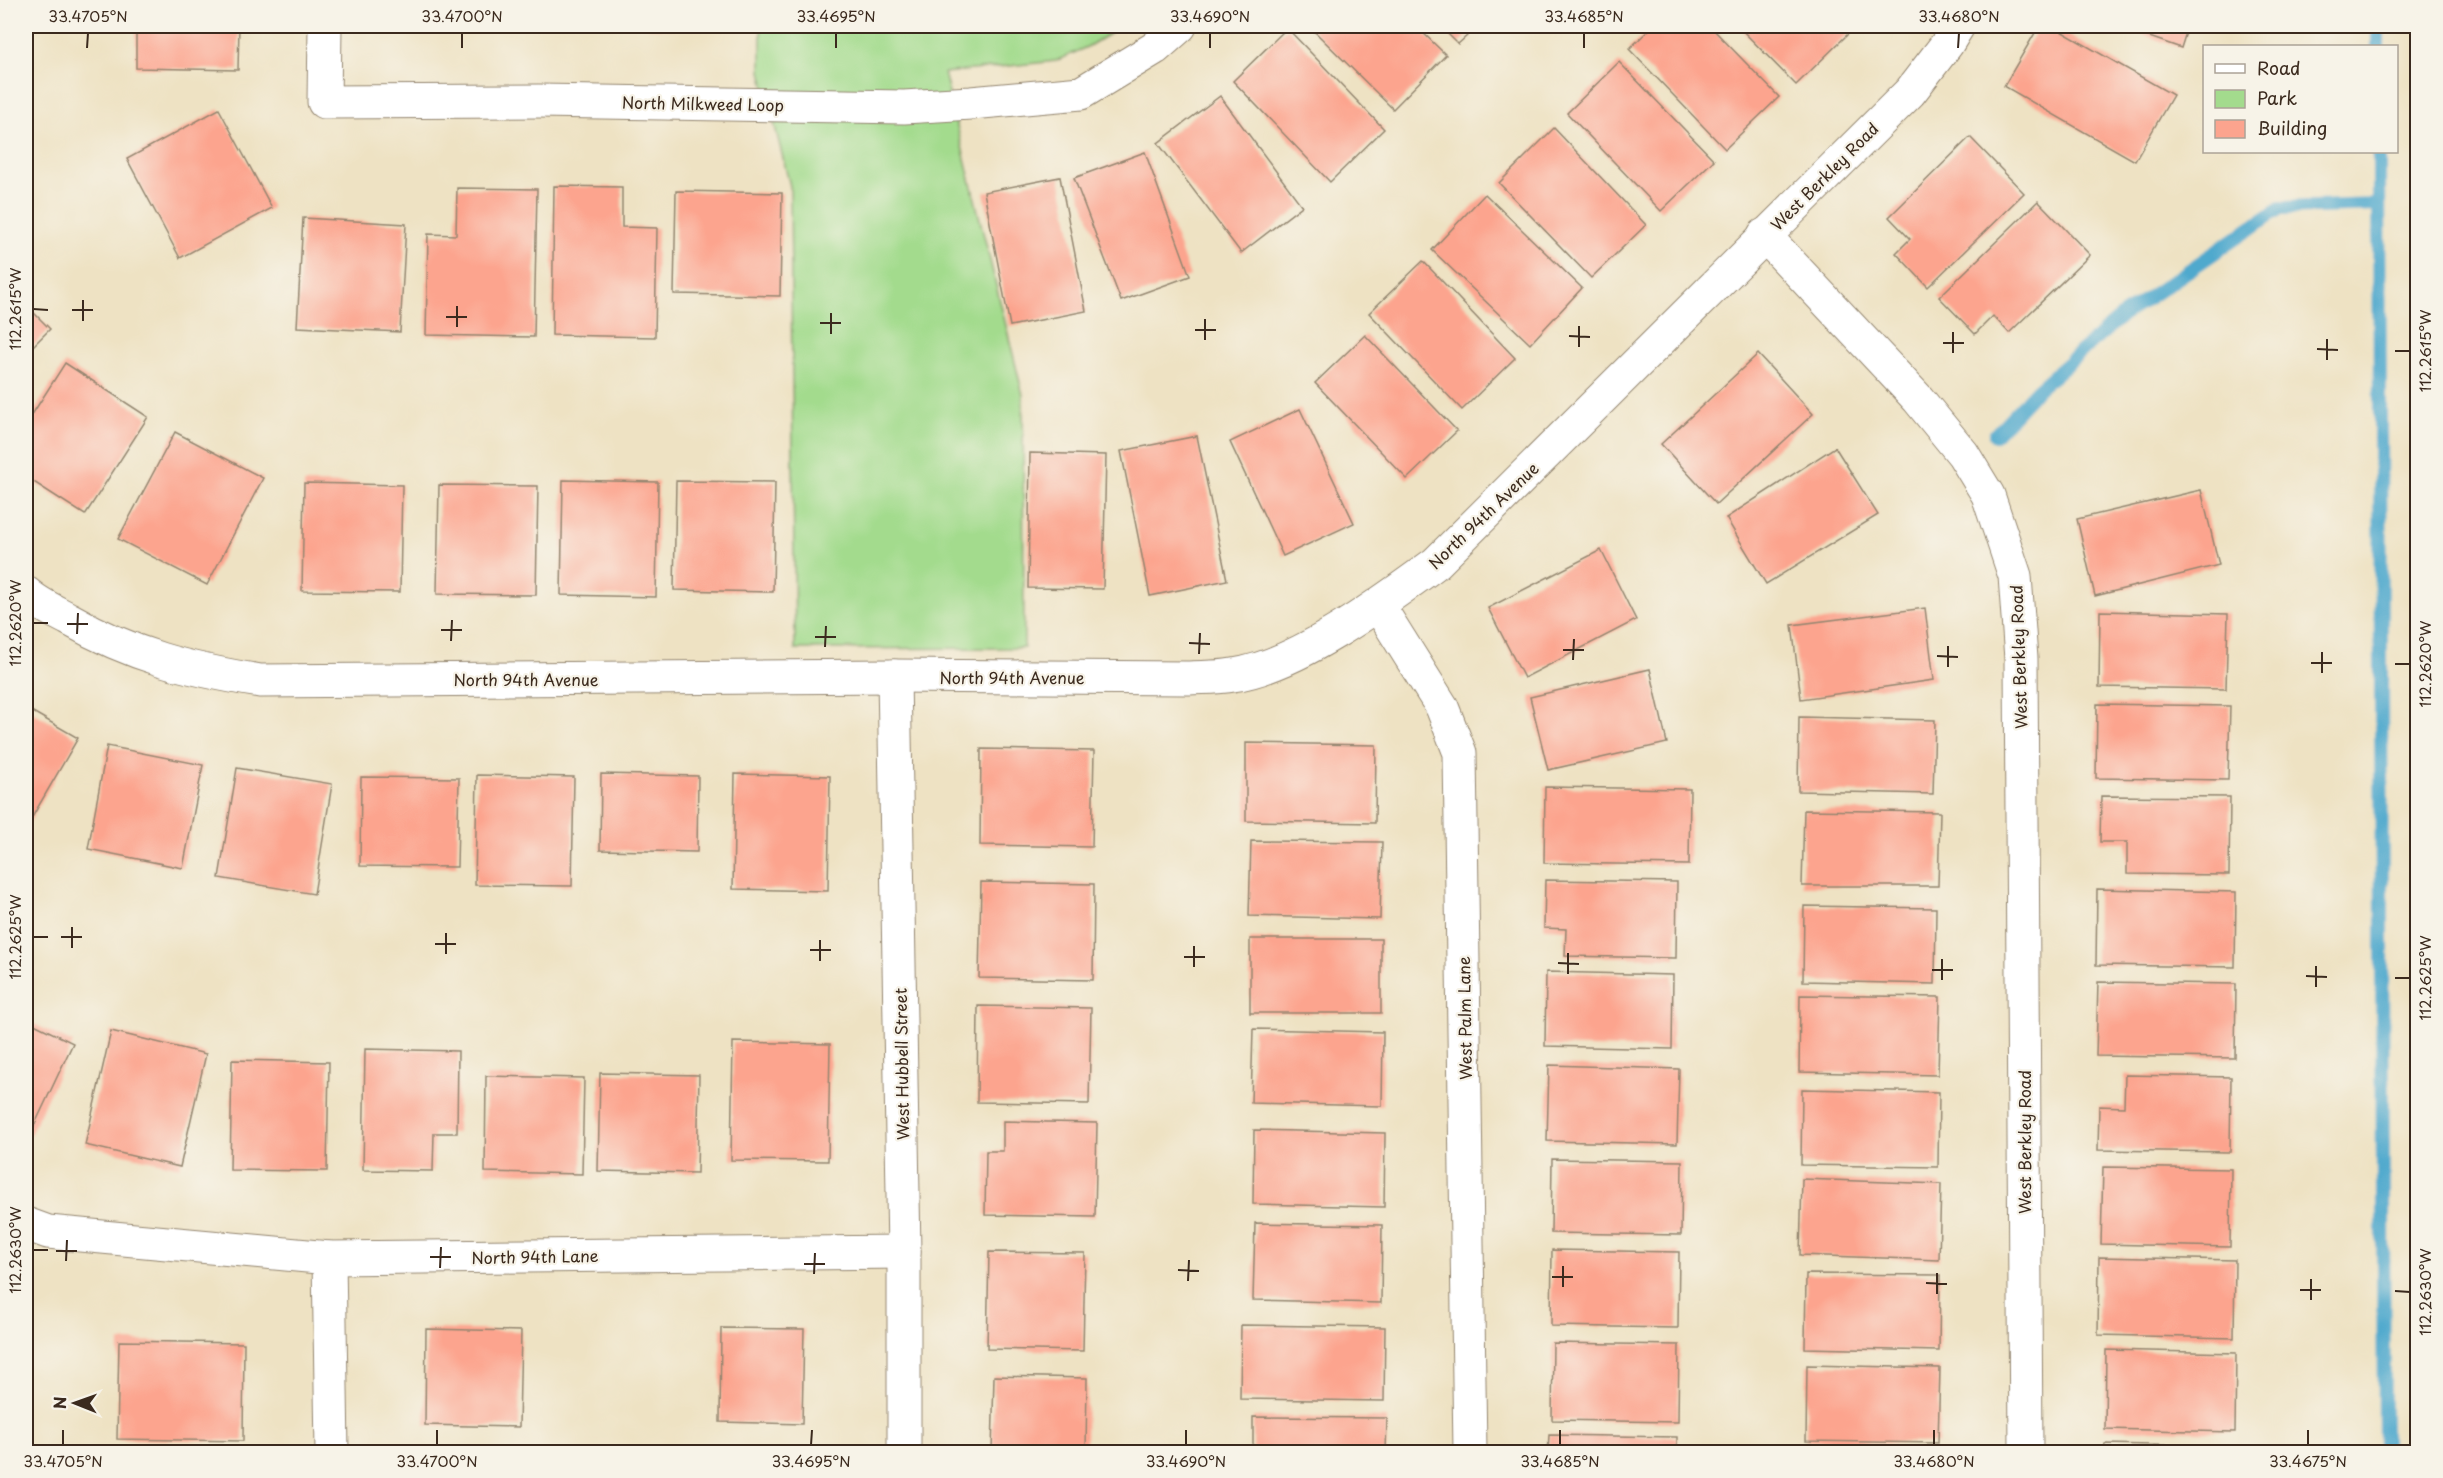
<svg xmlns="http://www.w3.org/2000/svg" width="2443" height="1478" viewBox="0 0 2443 1478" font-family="'Playpen Sans',sans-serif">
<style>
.green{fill:#a3db8d;stroke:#6f8256;stroke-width:1.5}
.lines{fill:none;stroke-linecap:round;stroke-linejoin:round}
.stream{stroke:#50a9cd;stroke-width:14}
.building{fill:#fca48e}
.minor-casing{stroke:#948670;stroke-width:35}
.minor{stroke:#fff;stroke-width:33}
.ticks{fill:none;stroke:#3b2a1e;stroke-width:2}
.labels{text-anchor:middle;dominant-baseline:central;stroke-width:4.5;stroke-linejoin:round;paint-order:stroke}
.street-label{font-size:16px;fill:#3b2a1e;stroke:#f7f3e8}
.neatline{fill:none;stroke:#3b2a1e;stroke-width:2}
.ticks-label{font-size:15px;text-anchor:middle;fill:#3b2a1e}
</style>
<rect width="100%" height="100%" fill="#f7f3e8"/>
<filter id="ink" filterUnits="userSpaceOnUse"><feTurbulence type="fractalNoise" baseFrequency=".0167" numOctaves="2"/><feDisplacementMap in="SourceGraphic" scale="12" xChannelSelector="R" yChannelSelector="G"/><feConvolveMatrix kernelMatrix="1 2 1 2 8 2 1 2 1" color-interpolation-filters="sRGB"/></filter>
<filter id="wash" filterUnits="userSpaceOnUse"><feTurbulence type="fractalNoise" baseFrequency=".008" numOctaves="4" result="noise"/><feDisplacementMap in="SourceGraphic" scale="24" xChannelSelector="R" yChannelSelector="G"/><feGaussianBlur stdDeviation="1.35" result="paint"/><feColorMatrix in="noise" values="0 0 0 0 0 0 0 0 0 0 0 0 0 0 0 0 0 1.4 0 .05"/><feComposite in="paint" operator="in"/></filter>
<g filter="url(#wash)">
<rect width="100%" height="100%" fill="#eee2c3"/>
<path class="green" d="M761,26H1122L1089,46L1056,61L944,73L1023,395L1024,648L795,649L790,186L761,71Z"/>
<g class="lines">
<g class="stream">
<path d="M2378,26V46"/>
<path d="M2379,152L2384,1452"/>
<path d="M1995,435L2037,390L2122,316L2280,208L2379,205"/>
</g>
</g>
<g id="blocks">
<g class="building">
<path d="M136,26H239L238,70L136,68Z"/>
<path d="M648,26H756V30L648,28Z"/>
<path d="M1309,26H1416L1446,55L1393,109Z"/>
<path d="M1440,26H1478L1458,44Z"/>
<path d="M1653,26H1710L1779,97L1725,149L1629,49Z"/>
<path d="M1738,26H1843L1850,32L1796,85Z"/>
<path d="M2039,26H2052L2173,95L2135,161L2004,86Z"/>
<path d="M2118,26H2188L2181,48Z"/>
<path d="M1287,28L1384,129L1330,182L1233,81Z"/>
<path d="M1619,62L1714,160L1661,211L1567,113Z"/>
<path d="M1220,96L1302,206L1241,253L1158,143Z"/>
<path d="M219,109L272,208L180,258L127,159Z"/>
<path d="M1554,128L1646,225L1591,278L1499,183Z"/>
<path d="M1970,137L2024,193L1928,287L1896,253L1910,239L1889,217Z"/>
<path d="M1145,152L1190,276L1121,301L1074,178Z"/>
<path d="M1060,177L1086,311L1010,326L984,192Z"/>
<path d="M554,186L622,187V227L657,228L655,337L552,335Z"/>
<path d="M457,188L537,189L534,337L426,335L428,234L456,235Z"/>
<path d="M676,191L782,193L780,296L674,294Z"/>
<path d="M1485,194L1582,288L1530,344L1432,250Z"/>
<path d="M2038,201L2090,255L2009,333L1993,316L1975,334L1939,297Z"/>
<path d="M303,218L406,224L400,332L297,327Z"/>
<path d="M1423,261L1515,358L1462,410L1369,313Z"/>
<path d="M26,305L50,329L26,353Z"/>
<path d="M1365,335L1457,431L1407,479L1315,383Z"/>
<path d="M1758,354L1813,414L1716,504L1661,444Z"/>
<path d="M65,363L148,417L85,515L26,477V424Z"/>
<path d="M1300,409L1354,523L1283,556L1230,442Z"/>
<path d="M175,432L263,478L207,585L118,539Z"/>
<path d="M1197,436L1227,580L1150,596L1121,451Z"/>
<path d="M1835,447L1878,515L1766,584L1726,518Z"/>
<path d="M1030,453L1106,455L1103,589L1028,588Z"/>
<path d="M563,480L658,482L656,597L561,595Z"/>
<path d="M676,481L775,482L773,592L674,590Z"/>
<path d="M304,483L402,485L400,592L302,591Z"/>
<path d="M439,485L538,486L536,595L437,594Z"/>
<path d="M2201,490L2219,565L2095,596L2077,519Z"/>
<path d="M1601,550L1636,620L1524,678L1488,608Z"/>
<path d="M1925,608L1934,680L1801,699L1792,625Z"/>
<path d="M2100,611L2228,614L2226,689L2099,687Z"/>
<path d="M1650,669L1667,743L1548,770L1530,697Z"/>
<path d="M2097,704L2230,706L2228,780L2096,778Z"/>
<path d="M26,708L78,738L27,826L26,825Z"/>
<path d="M1799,717L1935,720L1933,794L1798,791Z"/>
<path d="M1246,743L1376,745L1375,823L1246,821Z"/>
<path d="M107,746L203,765L183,868L88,849Z"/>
<path d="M981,749L1094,751L1092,847L980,845Z"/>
<path d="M237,768L332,784L314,894L219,878Z"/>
<path d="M601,774L698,776L697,852L600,850Z"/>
<path d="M735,774L830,776L828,891L733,889Z"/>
<path d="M477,775L574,777L572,886L475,885Z"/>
<path d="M361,777L459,778L457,867L360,866Z"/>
<path d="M1545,787L1690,789L1689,865L1544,863Z"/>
<path d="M2101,796L2230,797L2229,875L2127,874V842H2100Z"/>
<path d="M1804,810L1940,812L1938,886H1802Z"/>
<path d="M1251,841L1382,842L1380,919L1249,916Z"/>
<path d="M1545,880L1677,882L1676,958L1565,956L1566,929L1544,928Z"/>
<path d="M981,882L1094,884L1093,980L979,978Z"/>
<path d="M2097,889L2236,892L2235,967L2096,965Z"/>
<path d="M1804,906L1936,908L1935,984L1803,981Z"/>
<rect x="1250" y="939" width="131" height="74"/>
<path d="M1546,972L1673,975L1672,1049L1545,1046Z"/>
<path d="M2098,982L2236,984L2235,1058L2096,1056Z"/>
<path d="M1800,995L1940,997L1938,1075L1799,1072Z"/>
<path d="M978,1006L1091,1008L1089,1104L977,1102Z"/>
<path d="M26,1020L73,1043L26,1143Z"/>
<path d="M1253,1029L1383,1032L1382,1106L1251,1103Z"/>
<path d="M111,1031L206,1054L180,1167L85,1145Z"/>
<path d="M733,1042L830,1044L828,1161L731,1160Z"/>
<path d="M365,1049L458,1051L457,1133H434L433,1171L363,1170Z"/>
<path d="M232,1060L329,1062L327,1171L230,1170Z"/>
<path d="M1549,1065L1679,1069L1677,1144L1547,1141Z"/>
<path d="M600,1073L699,1075L697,1173L598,1171Z"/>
<path d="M2125,1075L2231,1077L2230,1152L2098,1150L2099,1106L2124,1107Z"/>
<path d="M486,1076L584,1078L582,1174L485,1172Z"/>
<path d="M1802,1089L1939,1092L1938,1167L1801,1165Z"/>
<path d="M1003,1121L1097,1123L1095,1217L985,1215L986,1151H1003Z"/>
<path d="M1254,1130L1385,1133L1384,1207L1253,1204Z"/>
<path d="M1552,1159L1682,1161L1681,1235L1551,1233Z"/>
<path d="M2103,1167L2231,1169L2230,1247L2101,1244Z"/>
<path d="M1802,1179L1941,1184L1939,1260L1800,1255Z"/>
<path d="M1255,1223L1382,1225L1381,1303L1253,1300Z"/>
<path d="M1552,1250L1679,1252L1678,1328L1551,1326Z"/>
<path d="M989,1252L1085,1253L1083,1351L987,1349Z"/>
<path d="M2099,1257L2235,1260L2234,1338L2098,1335Z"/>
<path d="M1806,1274L1940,1275L1939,1351L1805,1348Z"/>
<path d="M1241,1325L1385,1327L1384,1401L1240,1399Z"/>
<path d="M721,1328L804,1329L802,1424L720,1422Z"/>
<path d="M426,1329L521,1331L519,1427L425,1425Z"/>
<path d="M119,1341L244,1343L243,1441L117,1439Z"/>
<path d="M1553,1343L1679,1345L1678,1422L1552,1420Z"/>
<path d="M2106,1350L2236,1353L2235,1432L2105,1429Z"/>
<path d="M1807,1365L1940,1368L1938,1443L1806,1441Z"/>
<path d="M994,1376L1087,1378L1086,1452H992Z"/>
<path d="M1253,1417L1387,1418L1386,1452H1253Z"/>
<path d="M1549,1435L1677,1437V1452H1548Z"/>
<path d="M2105,1444L2240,1447V1452H2104Z"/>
</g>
</g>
</g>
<g filter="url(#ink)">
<use href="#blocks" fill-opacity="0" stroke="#948670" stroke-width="1.5"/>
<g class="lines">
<defs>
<g id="minor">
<path d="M325,26L324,102L539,101L904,107L971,103L1081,93L1155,48L1180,26"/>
<path d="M1764,235L1918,399L1963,454L1988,495L2015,576L2021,659L2026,1452"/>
<path d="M26,593C38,604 54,611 69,619C133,656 187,669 260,681L894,676L1187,678C1202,677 1218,678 1233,675C1297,666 1383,602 1436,563L1910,92L1947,44L1958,26"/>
<path d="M1378,605L1442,707L1460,753L1470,1452"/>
<path d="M894,676L904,1252V1452"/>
<path d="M26,1224L48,1232L329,1258L904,1252"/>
<path d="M329,1258L332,1452"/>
</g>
</defs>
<use href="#minor" class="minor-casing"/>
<use href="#minor" class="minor"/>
</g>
</g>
<path class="ticks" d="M87,48L88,33M462,48V33M836,48V33M1210,48V33M1584,48V33M1958,48L1959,33M33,309L48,310M72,310H93M446,317H467M83,321V300M820,323H841M457,327V306M1195,330H1216M831,334V313M1569,336L1590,337M1205,340V319M1943,343H1964M1579,347V326M2317,349L2338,350M2395,351H2410M1953,353V332M2327,360V339M33,623H48M67,624H88M441,630H462M77,634L78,613M815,637H836M451,641L452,620M1189,643L1210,644M825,647L826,626M1563,650H1584M1199,654L1200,633M1937,656L1958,657M1573,660L1574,639M2311,663H2332M2395,664H2410M1948,667V646M2322,673V652M33,937H48M61,937H82M435,944H456M72,948V927M810,950H831M446,954V933M1184,957H1205M820,961V940M1558,963L1579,964M1194,967V946M1932,970H1953M1568,974V953M2306,976L2327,977M2395,978H2410M1942,980V959M2316,987V966M33,1250H48M56,1251H77M430,1257H451M66,1261L67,1240M804,1264H825M440,1268L441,1247M1178,1270L1199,1271M814,1274L815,1253M1552,1277H1573M1188,1281L1189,1260M1926,1283L1947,1284M1563,1287V1266M2300,1290H2321M2395,1291L2410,1292M1937,1294V1273M2311,1300V1279M63,1445V1430M437,1445V1430M811,1445L812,1430M1186,1445V1430M1560,1445V1430M1934,1445V1430M2308,1445V1430"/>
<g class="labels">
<g class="street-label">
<text transform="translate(703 103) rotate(1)">North Milkweed Loop</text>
<text transform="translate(1824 176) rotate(-45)">West Berkley Road</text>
<text transform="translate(1483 515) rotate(-44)">North 94th Avenue</text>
<text transform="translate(2018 657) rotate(-92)">West Berkley Road</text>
<text x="1012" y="677">North 94th Avenue</text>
<text x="526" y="679">North 94th Avenue</text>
<text transform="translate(1464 1018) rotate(-91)">West Palm Lane</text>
<text transform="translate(901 1064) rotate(-91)">West Hubbell Street</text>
<text transform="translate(2024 1142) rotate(-90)">West Berkley Road</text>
<text transform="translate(535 1256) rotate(-1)">North 94th Lane</text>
</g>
</g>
<rect width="2443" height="1478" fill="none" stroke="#f7f3e8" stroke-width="66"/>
<rect x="2203" y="45" width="195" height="108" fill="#f7f3e8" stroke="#aca397" stroke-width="1.5"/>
<rect x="2215" y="64" width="30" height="9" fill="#ffffff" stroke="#aca397" stroke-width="1.5"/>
<text x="2257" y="75" font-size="18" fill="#3b2a1e">Road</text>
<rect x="2215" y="90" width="30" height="18" fill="#a3db8d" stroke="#aca397" stroke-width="1.5"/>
<text x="2257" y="105" font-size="18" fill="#3b2a1e">Park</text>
<rect x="2215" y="120" width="30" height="18" fill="#fca48e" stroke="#aca397" stroke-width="1.5"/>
<text x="2257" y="135" font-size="18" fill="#3b2a1e">Building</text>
<g transform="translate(75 1403) rotate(271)" stroke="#f7f3e8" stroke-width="4.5" paint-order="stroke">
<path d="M0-4.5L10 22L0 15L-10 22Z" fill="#3b2a1e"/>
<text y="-9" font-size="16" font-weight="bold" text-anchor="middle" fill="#3b2a1e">N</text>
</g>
<rect x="33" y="33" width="2377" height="1412" class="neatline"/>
<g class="ticks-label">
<text x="88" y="22">33.4705°N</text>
<text x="462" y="22">33.4700°N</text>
<text x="836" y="22">33.4695°N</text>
<text x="1210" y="22">33.4690°N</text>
<text x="1584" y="22">33.4685°N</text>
<text x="1959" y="22">33.4680°N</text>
<text transform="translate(16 309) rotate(-90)" y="5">112.2615°W</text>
<text transform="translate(2426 351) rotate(-90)" y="5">112.2615°W</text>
<text transform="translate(16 623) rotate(-90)" y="5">112.2620°W</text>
<text transform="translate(2426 664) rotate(-90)" y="5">112.2620°W</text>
<text transform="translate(16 937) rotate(-90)" y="5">112.2625°W</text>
<text transform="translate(2426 978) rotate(-90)" y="5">112.2625°W</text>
<text transform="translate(16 1250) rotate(-90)" y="5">112.2630°W</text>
<text transform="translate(2426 1292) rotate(-90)" y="5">112.2630°W</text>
<text x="63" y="1467">33.4705°N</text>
<text x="437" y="1467">33.4700°N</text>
<text x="811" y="1467">33.4695°N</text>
<text x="1186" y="1467">33.4690°N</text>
<text x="1560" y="1467">33.4685°N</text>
<text x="1934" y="1467">33.4680°N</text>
<text x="2308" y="1467">33.4675°N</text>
</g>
</svg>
